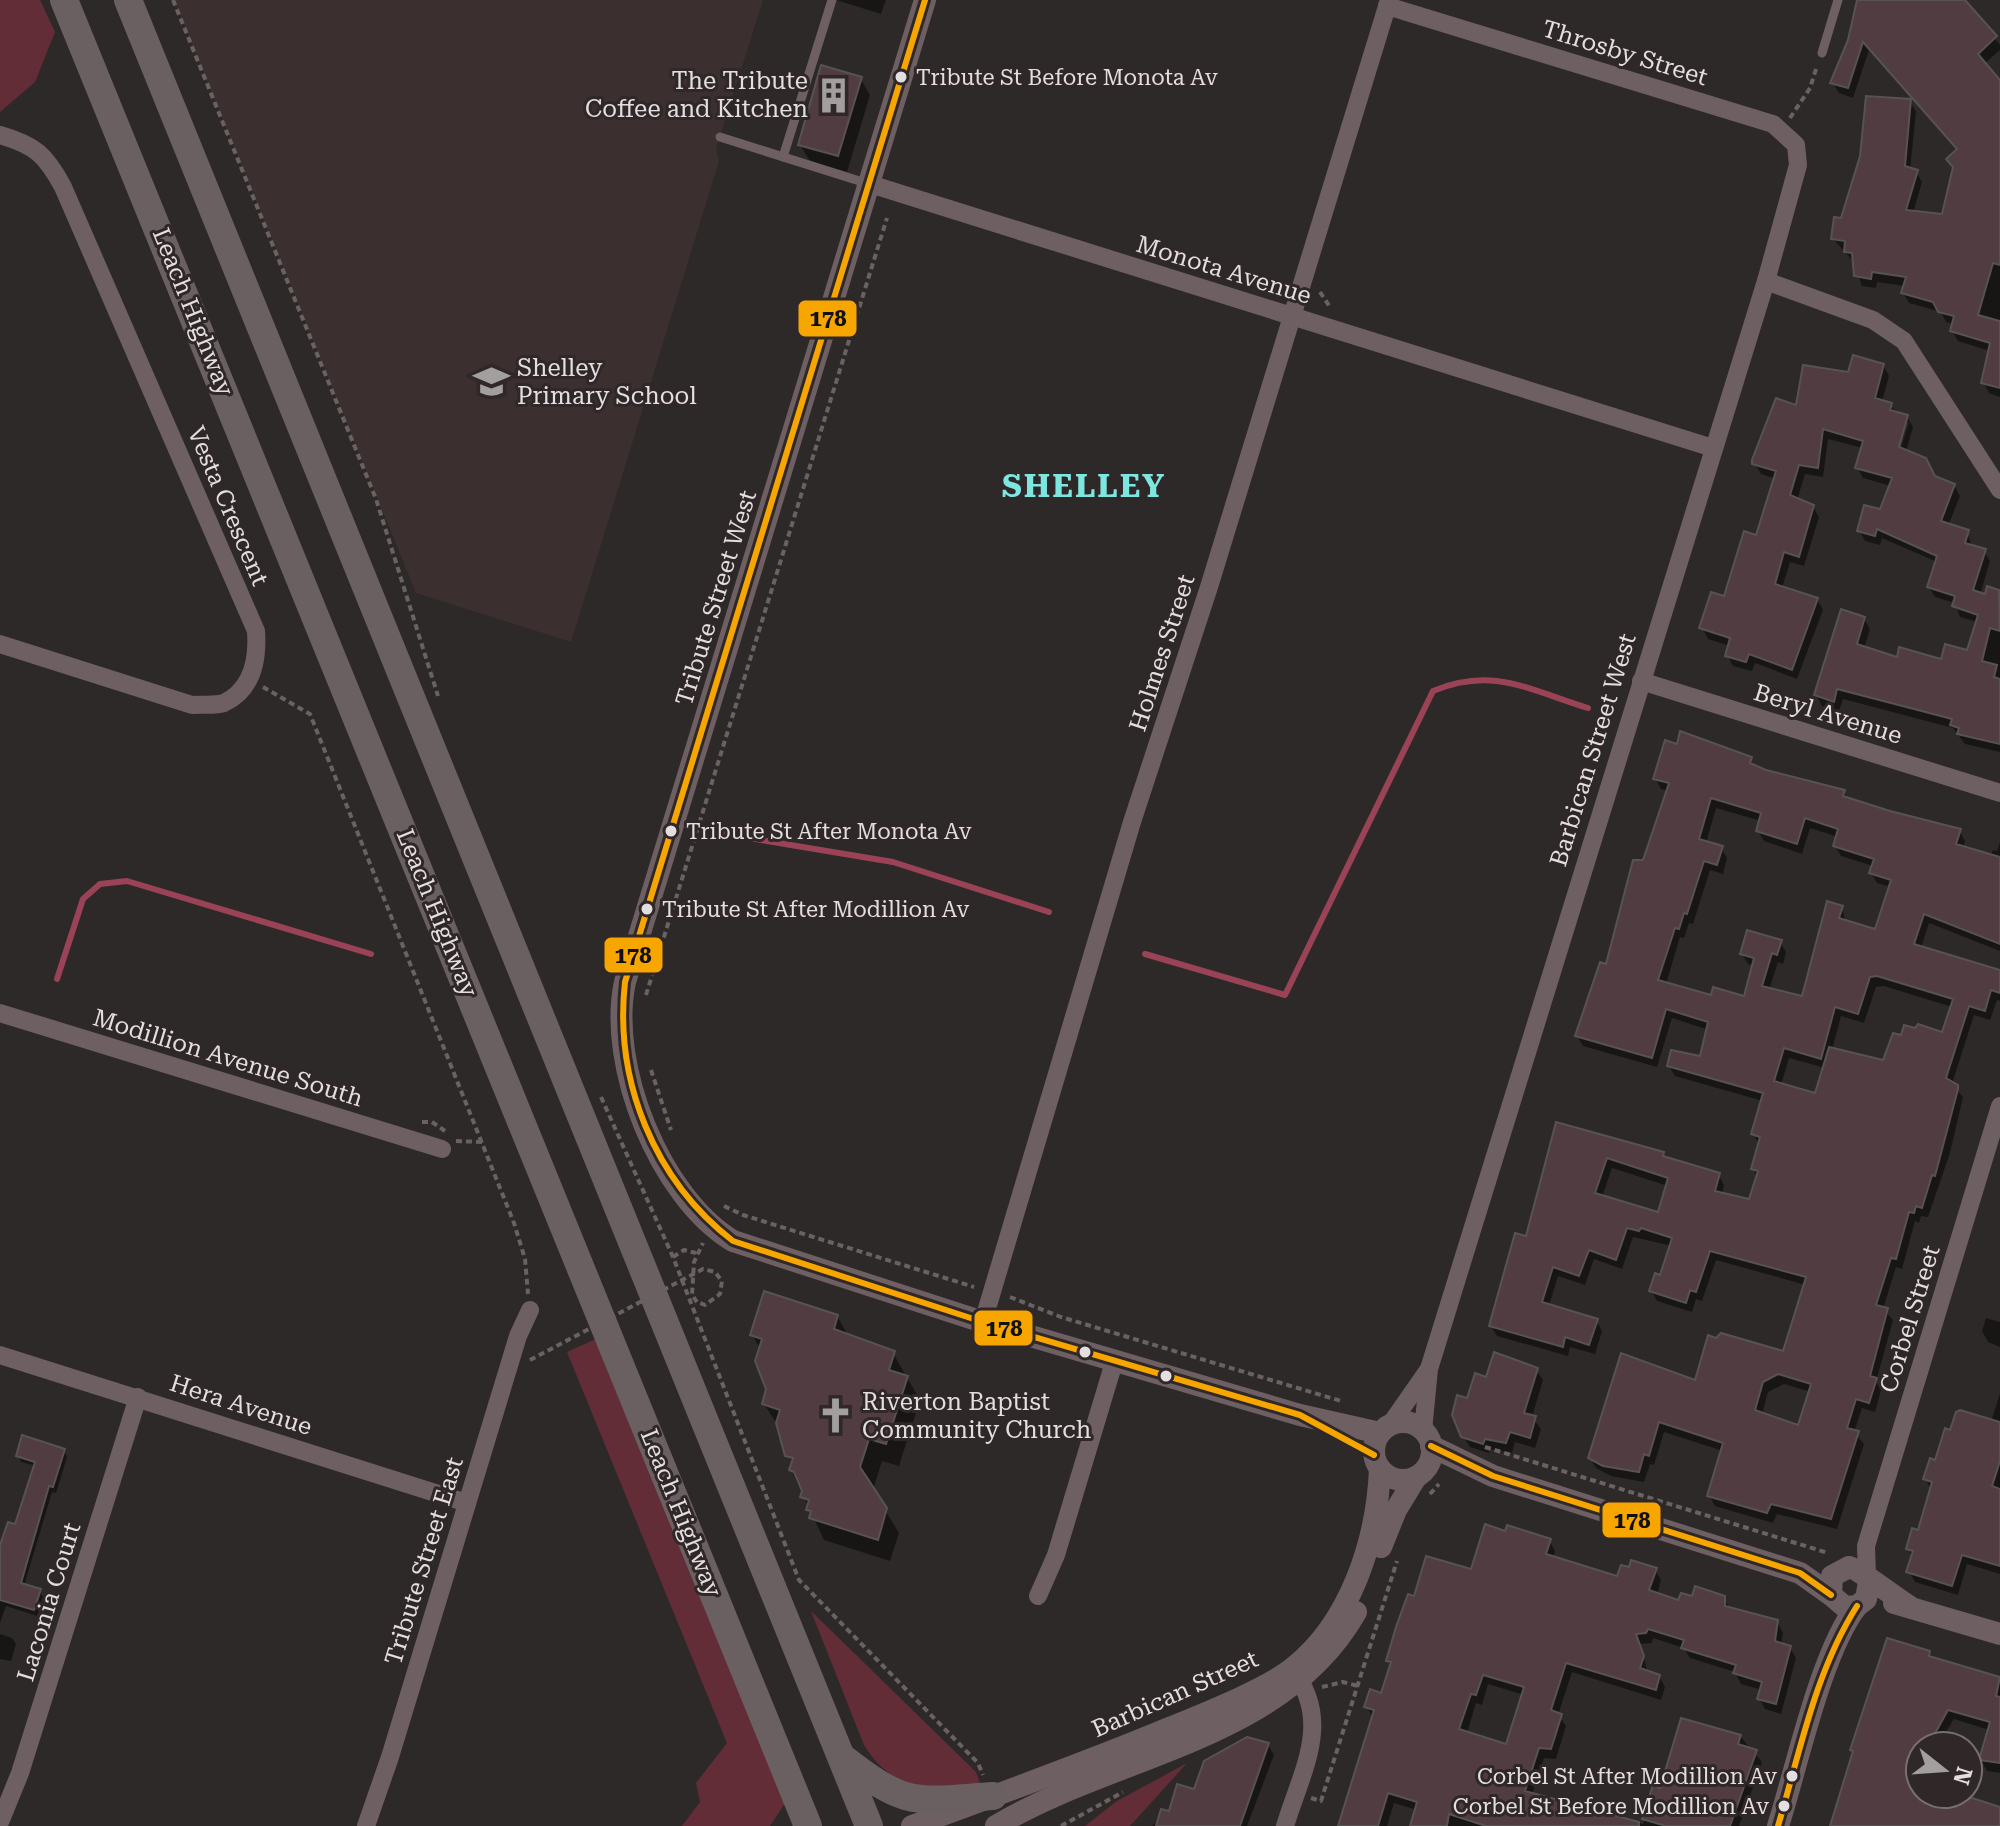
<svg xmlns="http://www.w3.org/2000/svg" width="2000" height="1826" viewBox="0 0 2000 1826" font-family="'Roboto Serif',serif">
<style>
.built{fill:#3b2f30}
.green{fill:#632d38}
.shadow{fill:#0007;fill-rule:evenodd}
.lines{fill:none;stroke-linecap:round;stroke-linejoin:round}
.stream{stroke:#9b4356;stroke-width:6}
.building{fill:#503c41;stroke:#575353;stroke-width:2;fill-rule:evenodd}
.path{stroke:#6a6163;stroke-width:4;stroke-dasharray:6 4;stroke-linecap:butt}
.service{stroke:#6e6062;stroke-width:9}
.minor{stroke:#6e6062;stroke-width:18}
.tertiary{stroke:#6e6062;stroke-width:22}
.trunk{stroke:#6a6061;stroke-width:28}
.path-bridge{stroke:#6a6163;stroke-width:4;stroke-dasharray:6 4;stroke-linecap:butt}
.bus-1-casing{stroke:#2f2728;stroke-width:12}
.bus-1{stroke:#f7a600;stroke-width:6}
.bus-dot{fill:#e3dedf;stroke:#2f2728;stroke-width:3}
.labels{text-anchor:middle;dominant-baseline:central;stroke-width:6;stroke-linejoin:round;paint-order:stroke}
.bus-label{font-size:22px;fill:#e3dedf;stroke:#2f2728;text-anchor:start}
.street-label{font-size:24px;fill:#e3dedf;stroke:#2f2728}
.poi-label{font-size:24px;fill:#e3dedf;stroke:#2f2728;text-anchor:start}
.district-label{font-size:32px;font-weight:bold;letter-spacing:2px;fill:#7ce6df;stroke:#2f2728}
.line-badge{stroke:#2f2728;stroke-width:3}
.pale-badge-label{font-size:22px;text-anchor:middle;font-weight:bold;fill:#111}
</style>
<rect width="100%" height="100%" fill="#2d2929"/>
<path class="built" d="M174,0H763L716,149L719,161L571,642L416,593Z"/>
<g class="green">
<path d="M0,0H40L55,32L35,82L0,112Z"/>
<path d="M598,1338L785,1803L770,1826H682L700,1802L696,1783L727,1743L567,1352Z"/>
<path d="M811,1611L976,1772L980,1783C930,1791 894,1793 864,1745Z"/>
<path d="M1187,1763L1130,1826H1085L1117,1801Z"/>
</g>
<g class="shadow">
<path d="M836,0H886L881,14Z"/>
<path d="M1861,0H1963L2000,45V50L1984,64L2000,83V397L1989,393L1983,382L1990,351L1958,341L1952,331L1954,324L1946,322L1941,312L1909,303L1903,293L1905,286L1877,282L1876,288L1862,286L1854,262L1833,239L1910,101L1916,112L1910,170L1916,172L1922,182L1913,213L1944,217L1958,151L1869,50L1853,98L1839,93L1833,83Z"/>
<path d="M860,78L870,95L847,172L810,161L800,145Z"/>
<path d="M1883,365L1889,376L1882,402L1907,417L1913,427L1906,452L1935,478L1954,485L1960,496L1948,526L1967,532L1972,547L1984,551L1990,561L1980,595L2000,601V752L1965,744L1953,728L1843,699L1839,711L1822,706L1816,695L1864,619L1870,629L1864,649L1898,659L1943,661L1969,652L1978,622L1960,617L1955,603L1935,597L1929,587L1937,562L1882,538L1880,545L1865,541L1859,530L1881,512L1891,486L1863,478L1857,467L1863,448L1828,439L1823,477L1805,474L1797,500L1813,507L1819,517L1804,566L1790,562L1782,588L1817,599L1823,610L1797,679L1755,663L1752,671L1733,666L1727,655L1730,646L1708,639L1702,628L1726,599L1758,538L1776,479L1761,474L1755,464L1798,408L1850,374ZM1904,422H1909L1898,457L1895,456Z"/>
<path d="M1682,733L1750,759L1756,768L1844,792L1848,800L1959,830L1965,841L1963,848L1990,856L1993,850L1997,851L2000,842V951L1929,923L1921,948L2000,972V1001L1997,1000L1990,1020L1974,1015L1952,1084L1963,1097L1950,1153L1928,1217L1921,1216L1919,1223L1915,1221L1902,1269L1896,1267L1883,1309L1893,1320L1876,1382L1881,1390L1875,1412L1862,1408L1854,1432L1864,1444L1837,1529L1777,1514L1773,1523L1715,1506L1709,1495L1723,1451L1664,1432L1654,1465L1650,1464L1644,1482L1611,1476L1596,1468L1590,1458L1696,1382L1784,1354L1806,1285L1716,1260L1702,1301L1696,1299L1692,1312L1657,1301L1651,1290L1661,1278L1672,1246L1633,1237L1622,1269L1594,1259L1585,1285L1558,1276L1549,1306L1596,1320L1602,1331L1595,1354L1570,1347L1568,1356L1497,1336L1491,1326L1527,1238L1558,1125L1663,1154L1665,1158L1718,1174L1724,1185L1722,1194L1750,1202L1758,1178L1753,1169L1759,1144L1753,1134L1763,1101L1675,1076L1669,1066L1701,1058L1709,1030L1672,1018L1657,1067L1583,1046L1577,1036L1607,966L1668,791L1661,789L1655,778L1678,746ZM1716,808L1761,821L1758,831L1764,841L1802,854L1810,828L1838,837L1835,846L1841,856L1873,866L1871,873L1877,883L1891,887L1876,932L1846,923L1842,908L1803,998L1769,990L1778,962L1783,964L1786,952L1780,942L1742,954L1748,964L1754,966L1745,999L1712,997L1666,984L1680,937L1684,938L1689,923L1693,924L1710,870L1723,874L1727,858L1721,848L1706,843ZM1884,986L1952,1007L1943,1034L1902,1038L1885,1063L1832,1050L1841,1016L1864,1023L1876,987ZM1789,1058L1825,1068L1816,1096L1781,1085ZM1612,1168L1668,1186L1659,1214L1602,1197ZM1784,1384L1811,1392L1799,1427L1762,1415L1768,1392Z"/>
<path d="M837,1316L849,1337L893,1353L920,1400L899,1466L882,1461L873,1490L899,1533L890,1561L824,1540L791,1470L793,1465L779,1427L764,1404L768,1389L761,1350L752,1335Z"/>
<path d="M1986,1318L2000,1322V1347L1988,1342L1982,1331Z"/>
<path d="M1536,1370L1543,1380L1532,1417L1541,1429L1535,1448L1515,1442L1512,1453L1490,1449L1489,1453L1470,1447L1463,1436L1469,1401L1488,1379Z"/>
<path d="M2000,1393V1574L1967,1564L1958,1595L1915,1582L1909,1571L1913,1557L1908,1549L1919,1532L1932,1490L1925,1479L1951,1432L1991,1422Z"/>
<path d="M64,1450L67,1457L56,1493L52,1492L24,1586L39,1591L43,1597L37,1616L6,1606L0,1623V1543L17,1527L36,1466L21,1462L18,1455Z"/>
<path d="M1506,1533L1549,1540L1555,1551L1553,1558L1619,1578L1655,1570L1661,1580L1657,1595L1680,1602L1723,1598L1730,1608L1777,1622L1783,1633L1781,1645L1790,1648L1796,1658L1781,1714L1765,1709L1759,1698L1762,1690L1741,1684L1735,1672L1690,1658L1684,1648L1653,1638L1652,1643L1640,1644L1648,1673L1659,1676L1665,1687L1661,1700L1572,1672L1558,1715L1566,1726L1556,1759L1544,1758L1532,1795L1643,1824L1654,1788L1662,1790L1740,1736L1762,1762L1739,1826H1412L1417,1810L1394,1803L1387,1826H1338L1373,1718L1367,1707L1383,1695L1391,1667L1388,1661L1415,1599L1472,1572ZM1488,1684L1524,1695L1507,1746L1467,1733L1476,1703L1482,1705Z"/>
<path d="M0,1634L12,1638L16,1644L11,1661L0,1659Z"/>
<path d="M1929,1652L1933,1660L2000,1679V1773L1987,1771L1981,1760L1989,1730L1954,1719L1937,1746H1920V1794H1966L1965,1798L2000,1809V1826H1831L1854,1753L1852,1749Z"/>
<path d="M1268,1745L1274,1755L1247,1826H1152L1195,1791Z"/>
</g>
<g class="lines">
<g class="stream">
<path d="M719,833L893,862L1049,912"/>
<path d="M1145,954L1285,995L1433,691C1493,666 1529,690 1588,708"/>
<path d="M57,979L83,899L100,884L127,881L371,954"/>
</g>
</g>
<g class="building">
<path d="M1857,0H1965L1997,36L1978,54L2000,80V265L1993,263L1978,315L2000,321V388L1981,383L1990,343L1950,331L1954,316L1938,312L1933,302L1901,293L1906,277L1872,272L1871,279L1854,276L1852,253L1844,252L1845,241L1831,239L1834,217L1841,218L1860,156L1866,96L1911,99L1905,166L1918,170L1906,210L1942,214L1953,167L1946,159L1957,149L1863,42L1848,88L1830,83L1848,40Z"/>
<path d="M821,65L862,77L838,156L798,145Z"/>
<path d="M1853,355L1884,364L1875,398L1892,403L1890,410L1908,415L1899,447L1926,458L1935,476L1955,484L1941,521L1969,530L1965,543L1986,549L1973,590L1985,594L1987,586L1999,590L2000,631L1990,628L1982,661L1997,665L1994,677L2000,679V744L1957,734L1959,728L1950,725L1952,719L1914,709L1837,689L1834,702L1814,695L1841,609L1865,617L1857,644L1897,657L1899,647L1941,659L1945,644L1967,650L1978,615L1952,606L1955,596L1927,587L1937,556L1877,529L1875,536L1857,531L1864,505L1880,509L1892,478L1855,468L1863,441L1823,429L1818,468L1799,465L1790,495L1814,505L1799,557L1784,552L1775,584L1818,598L1792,670L1749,654L1746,662L1725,656L1730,638L1699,628L1711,592L1724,596L1744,531L1756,535L1776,471L1752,464V460L1776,398L1796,405L1803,365L1848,372Z"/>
<path d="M1680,731L1752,757L1750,763L1766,770L1845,790L1843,796L1890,811L1961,829L1956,844L2000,857V944L1924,914L1914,944L2000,970V993L1991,990L1985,1011L1969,1006L1946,1078L1958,1085V1089L1935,1176L1932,1175L1922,1208L1916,1206L1914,1213L1909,1212L1896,1259L1891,1258L1876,1305L1888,1308L1870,1376L1877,1378L1869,1403L1856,1399L1847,1428L1859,1431L1831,1519L1771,1504L1767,1513L1707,1496L1723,1443L1659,1422L1649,1456L1644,1454L1639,1472L1603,1466L1588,1458L1621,1353L1695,1380L1708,1335L1716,1338L1721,1333L1783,1351L1806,1277L1710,1251L1696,1292L1690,1290L1686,1303L1649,1291L1655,1273L1660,1275L1672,1238L1641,1228L1639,1231L1627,1228L1616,1260L1589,1250L1579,1276L1553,1267L1542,1302L1598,1319L1589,1345L1565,1337L1563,1347L1489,1326L1515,1233L1526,1236L1556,1122L1664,1152L1663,1156L1720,1173L1715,1191L1749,1199L1758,1171L1751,1169L1760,1137L1751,1134L1763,1093L1667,1066L1671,1050L1700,1056L1708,1022L1666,1009L1652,1058L1575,1036L1600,962L1606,964L1633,860H1643L1669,783L1653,779L1665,740L1677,744ZM1711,798L1761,813L1756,831L1797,844L1805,818L1838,829L1833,846L1874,859L1869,873L1891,880L1875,929L1839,918L1843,906L1827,901L1802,996L1762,986L1772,953L1777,955L1782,940L1747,930L1740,954L1754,958L1744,996L1713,987L1711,995L1658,980L1675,928L1679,929L1684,913L1687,914L1704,861L1717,865L1723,846L1699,839ZM1877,976L1953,999L1942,1032L1918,1024L1915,1028L1904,1025L1901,1035L1893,1033L1883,1060L1829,1047L1815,1093L1774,1081L1784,1048L1821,1059L1835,1007L1858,1014L1870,977ZM1607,1158L1668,1178L1658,1212L1595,1193ZM1778,1374L1811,1384L1798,1425L1755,1410L1763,1382Z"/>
<path d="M764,1291L838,1315L834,1329L895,1351L889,1370L908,1376L886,1444L869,1439L860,1467L887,1508L878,1540L809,1518L811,1511L806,1510L809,1500L800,1497L802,1491L794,1472L789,1470L793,1458L785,1456L776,1423L780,1410L762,1404L766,1389L755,1361L762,1339L750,1335Z"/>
<path d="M1494,1352L1538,1368L1524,1413L1536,1416L1530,1438L1510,1432L1506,1443L1485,1439L1483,1444L1461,1437L1452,1415L1457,1395L1467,1398L1475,1373L1486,1377Z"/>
<path d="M1960,1410L2000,1422V1461L1992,1486L2000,1489V1566L1962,1555L1952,1586L1906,1572L1913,1551L1906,1549L1912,1528L1918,1530L1932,1482L1923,1479L1930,1458L1935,1460L1945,1428L1950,1430L1956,1412Z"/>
<path d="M22,1435L65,1449L53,1487L49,1486L21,1583L41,1589L34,1610L0,1600V1545L8,1522L15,1524L35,1462L16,1456Z"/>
<path d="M1485,1524L1505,1531L1507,1525L1551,1539L1546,1554L1617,1576L1621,1565L1629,1567L1631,1560L1657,1568L1649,1590L1678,1600L1681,1593L1692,1596L1695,1586L1725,1596V1606L1778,1620L1775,1641L1791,1646L1776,1704L1757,1699L1762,1682L1733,1673L1736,1665L1681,1648L1684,1640L1648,1629L1646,1633L1636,1634L1644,1656L1640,1668L1660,1675L1656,1690L1566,1663L1551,1710L1562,1714L1551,1749L1539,1748L1525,1791L1639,1822V1826H1486L1449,1814L1447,1826H1410L1417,1802L1388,1793L1378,1826H1338L1374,1710L1364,1707L1370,1689L1381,1693L1391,1662L1386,1661L1396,1627L1408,1594L1414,1596L1426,1556L1471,1569ZM1483,1675L1524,1687L1506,1744L1459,1729L1471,1694L1476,1695Z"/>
<path d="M1887,1638L1930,1651L1929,1656L2000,1677L1996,1696L2000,1697V1763L1979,1760L1990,1722L1948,1710L1928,1746H1920V1794H1960L2000,1807V1826H1830L1853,1751L1850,1750Z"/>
<path d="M1681,1718L1741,1735L1738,1744L1757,1750L1730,1826H1666L1642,1819L1653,1785L1660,1788Z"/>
<path d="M1247,1737L1269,1743L1240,1826H1156L1161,1809L1169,1811L1177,1784L1194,1789L1204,1761Z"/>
</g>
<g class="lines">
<g class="path">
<path d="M173,0L376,499L438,696"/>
<path d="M1790,118L1810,88L1817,66"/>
<path d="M1320,292L1330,307"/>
<path d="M263,687L310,714L514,1223L525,1259L528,1294"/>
<path d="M646,995L887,218"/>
<path d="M651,1070L671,1130"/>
<path d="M601,1097L673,1257L799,1580L978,1763L983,1775"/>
<path d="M422,1122H432L445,1131"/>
<path d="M456,1141L482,1142"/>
<path d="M724,1206L743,1215L974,1287"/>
<path d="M673,1257L684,1250L696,1253"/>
<path d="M1010,1297L1061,1317L1341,1401"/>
<path d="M697,1302L692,1295L694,1262L703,1243"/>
<path d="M1485,1447L1828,1553"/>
<path d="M1430,1494L1439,1484"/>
<path d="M1322,1687L1343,1682L1358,1686"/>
<path d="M1311,1798L1321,1801L1397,1561"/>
<path d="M1061,1826L1123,1792"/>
</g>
<g class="service">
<path d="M1822,53L1838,0"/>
<path d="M720,137L869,184"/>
<path d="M783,157L832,0"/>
</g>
<g class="minor">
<path d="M1387,6L1773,124L1796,145L1798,165L1766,281L1429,1369L1423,1431"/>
<path d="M0,135C35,145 46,155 63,187L256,631C258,659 253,689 224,703C216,706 201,704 192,705L0,644"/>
<path d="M870,184L1713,448"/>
<path d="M1766,281L1873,320L1904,341L2000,490"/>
<path d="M1641,681L2000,793"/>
<path d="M0,1013L442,1149"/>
<path d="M983,1322L1132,822L1209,587L1389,0"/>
<path d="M0,1355L467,1503"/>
<path d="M1390,1425L1429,1369"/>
<path d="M1867,1576L1866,1546L2000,1106"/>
<path d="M1038,1596L1056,1555L1115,1359"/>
<path d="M1,1820L20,1773L138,1397"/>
<path d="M366,1826L390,1757L518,1336L530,1310"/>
<path d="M1285,1826C1302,1770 1333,1721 1292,1669"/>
</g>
<g class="tertiary">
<path d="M925,0L625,982C607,1065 660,1197 733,1241L983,1322L1300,1415L1380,1433"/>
<circle cx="1403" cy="1451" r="29"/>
<path d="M1431,1446L1493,1476L1800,1573L1831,1595"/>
<path d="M1381,1547L1396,1510L1416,1477"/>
<path d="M1869,1582L1866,1599L1857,1606L1845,1607L1831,1595L1832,1576L1849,1567C1857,1568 1896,1598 1909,1606"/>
<path d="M1894,1603L2000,1634"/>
<path d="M912,1826C997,1795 1083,1764 1167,1729C1201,1715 1265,1690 1293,1668C1351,1622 1377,1540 1380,1469"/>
<path d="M996,1826C1115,1754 1282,1742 1356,1612"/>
<path d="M1778,1826C1797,1767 1821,1652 1857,1606"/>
</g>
<g class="trunk">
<path d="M64,0L808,1826"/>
<path d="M128,0L869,1826"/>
<path d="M843,1758C907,1808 914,1801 993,1796"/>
</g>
<path class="path-bridge" d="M530,1360L703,1269L715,1272L722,1281L720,1294L705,1305L697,1302"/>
<defs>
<g id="bus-1">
<path d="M925,0L625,982C614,1081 654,1180 733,1241L983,1322L1300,1415L1374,1455"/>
<path d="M1431,1446L1493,1476L1800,1573L1831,1595"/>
<path d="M1778,1826C1800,1752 1815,1672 1857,1606"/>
</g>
</defs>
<use href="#bus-1" class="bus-1-casing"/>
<use href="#bus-1" class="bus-1"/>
</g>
<defs>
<symbol id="building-bare" viewBox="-9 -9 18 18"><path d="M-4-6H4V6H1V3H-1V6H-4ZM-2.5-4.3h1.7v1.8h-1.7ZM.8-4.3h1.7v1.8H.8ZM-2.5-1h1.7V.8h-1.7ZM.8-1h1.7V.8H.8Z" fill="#a39f9f" stroke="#2f2728" stroke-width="2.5" paint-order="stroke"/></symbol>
<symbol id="school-bare" viewBox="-9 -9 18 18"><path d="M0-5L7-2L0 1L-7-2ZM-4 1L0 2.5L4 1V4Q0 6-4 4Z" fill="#a39f9f" stroke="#2f2728" stroke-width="2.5" paint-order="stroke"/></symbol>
<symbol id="church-bare" viewBox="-9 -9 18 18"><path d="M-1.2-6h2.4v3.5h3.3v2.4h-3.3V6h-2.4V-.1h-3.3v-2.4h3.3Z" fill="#a39f9f" stroke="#2f2728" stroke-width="2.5" paint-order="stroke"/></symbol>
</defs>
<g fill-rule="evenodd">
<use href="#building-bare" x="808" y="70" width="51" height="51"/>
<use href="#school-bare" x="466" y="356" width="51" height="51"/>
<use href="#church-bare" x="810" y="1390" width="51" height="51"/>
</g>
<g class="bus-dot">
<circle cx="901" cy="77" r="7"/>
<circle cx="671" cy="831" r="7"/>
<circle cx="647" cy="909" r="7"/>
<circle cx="1085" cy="1352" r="7"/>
<circle cx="1166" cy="1376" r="7"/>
<circle cx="1792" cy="1776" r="7"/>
<circle cx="1784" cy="1806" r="7"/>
</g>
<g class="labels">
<g class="bus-label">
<text x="916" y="77">Tribute St Before Monota Av</text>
<text x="686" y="831">Tribute St After Monota Av</text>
<text x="662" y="909">Tribute St After Modillion Av</text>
<text x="1777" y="1776" text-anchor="end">Corbel St After Modillion Av</text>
<text x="1769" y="1806" text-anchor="end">Corbel St Before Modillion Av</text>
</g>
<g class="street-label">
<text transform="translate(1625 53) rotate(17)">Throsby Street</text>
<text transform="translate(1224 270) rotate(17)">Monota Avenue</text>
<text transform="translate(193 312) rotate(68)">Leach Highway</text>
<text transform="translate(228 506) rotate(67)">Vesta Crescent</text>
<text transform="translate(716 598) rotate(-73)">Tribute Street West</text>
<text transform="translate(1162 653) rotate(-72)">Holmes Street</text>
<text transform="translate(1828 714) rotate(17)">Beryl Avenue</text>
<text transform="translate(1593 750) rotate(-73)">Barbican Street West</text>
<text transform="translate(437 913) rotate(68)">Leach Highway</text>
<text transform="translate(228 1058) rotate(17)">Modillion Avenue South</text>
<text transform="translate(1910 1319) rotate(-73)">Corbel Street</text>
<text transform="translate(241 1405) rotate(18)">Hera Avenue</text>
<text transform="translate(681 1513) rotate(68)">Leach Highway</text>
<text transform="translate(424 1561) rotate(-73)">Tribute Street East</text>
<text transform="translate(49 1602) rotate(-73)">Laconia Court</text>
<text transform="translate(1175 1694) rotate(-24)">Barbican Street</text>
</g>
<g class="poi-label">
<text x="808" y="81" text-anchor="end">The Tribute<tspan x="808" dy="28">Coffee and Kitchen</tspan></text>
<text x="517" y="368">Shelley<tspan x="517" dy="28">Primary School</tspan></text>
<text x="862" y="1402">Riverton Baptist<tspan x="862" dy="28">Community Church</tspan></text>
</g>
<g class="district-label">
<text x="1084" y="486">SHELLEY</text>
</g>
</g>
<g class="line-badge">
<rect x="797" y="299" width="61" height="39" rx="8" fill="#f7a600"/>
<rect x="603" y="936" width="61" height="38" rx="8" fill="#f7a600"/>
<rect x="973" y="1309" width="61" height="38" rx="8" fill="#f7a600"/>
<rect x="1601" y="1501" width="61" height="38" rx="8" fill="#f7a600"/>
</g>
<g class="pale-badge-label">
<text x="828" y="326">178</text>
<text x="633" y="963">178</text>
<text x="1004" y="1336">178</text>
<text x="1632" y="1528">178</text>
</g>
<g transform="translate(1944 1770) rotate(107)"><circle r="38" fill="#2f2728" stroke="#777071" stroke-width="2"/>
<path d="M0-6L14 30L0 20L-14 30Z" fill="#a39f9f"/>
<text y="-12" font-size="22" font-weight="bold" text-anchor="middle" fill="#e3dedf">N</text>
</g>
</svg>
